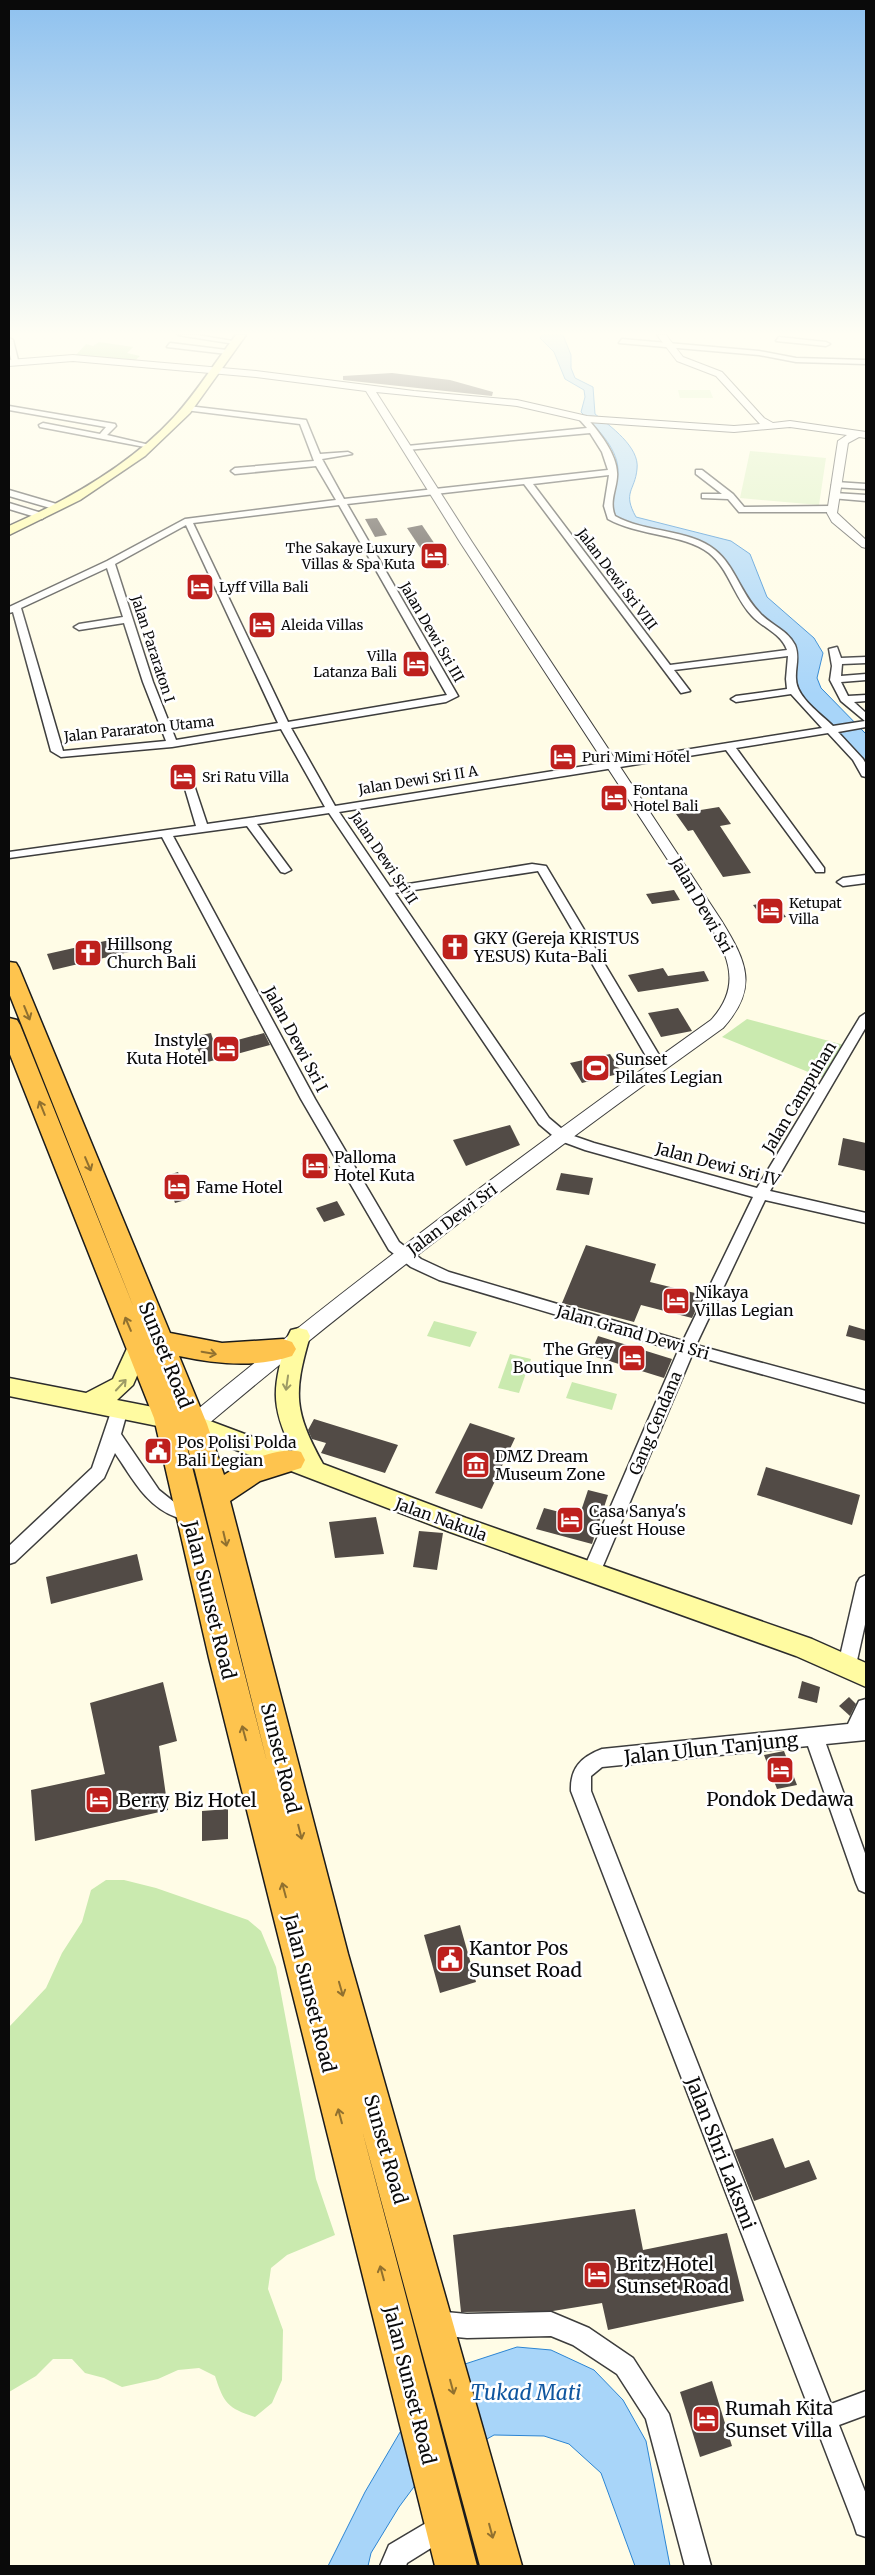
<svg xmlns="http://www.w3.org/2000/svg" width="875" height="2575" viewBox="0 0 875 2575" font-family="Merriweather,serif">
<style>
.green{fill:#caeaaf}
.forest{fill:#abdb8e}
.pitch{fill:#ddf1c1}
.water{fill:#a8d5f9;stroke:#2c85d3}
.building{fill:#524b46}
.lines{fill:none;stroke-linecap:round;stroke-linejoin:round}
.minor-casing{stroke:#3d3d3d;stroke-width:3}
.tertiary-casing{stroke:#3d3d3d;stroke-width:2}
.secondary-casing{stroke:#2c2c2c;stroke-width:3}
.trunk-casing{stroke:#1b1b1b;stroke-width:3}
.minor{fill:#fff;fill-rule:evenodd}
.tertiary{fill:#fff;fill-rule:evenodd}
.secondary{fill:#fffba1;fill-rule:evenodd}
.trunk{fill:#fec44e;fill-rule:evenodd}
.oneway{stroke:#90702f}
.oneway2{stroke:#9d9b65}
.labels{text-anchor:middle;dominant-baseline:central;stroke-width:5;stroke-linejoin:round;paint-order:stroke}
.far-poi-label{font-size:14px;fill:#0a0a0a;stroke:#fff;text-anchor:start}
.far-street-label{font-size:14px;fill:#0a0a0a;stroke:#fff}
.street-label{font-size:16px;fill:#0a0a0a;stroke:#fff}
.poi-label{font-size:16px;fill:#0a0a0a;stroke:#fff;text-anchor:start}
.near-street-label{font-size:19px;fill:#0a0a0a;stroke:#fff}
.near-poi-label{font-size:19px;fill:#0a0a0a;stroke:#fff;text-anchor:start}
.near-water-label{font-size:21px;font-style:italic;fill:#0f569f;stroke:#fff}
</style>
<rect width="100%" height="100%" fill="#fffce6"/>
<g class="green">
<path d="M747,1019L844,1045L823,1078L722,1037Z"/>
<path d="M434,1321L477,1332L470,1347L427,1336Z"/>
<path d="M510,1354L531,1359L519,1393L498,1388Z"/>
<path d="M572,1382L617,1394L612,1410L566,1398Z"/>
<path d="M106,1880H124L156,1888L248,1920L261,1931L276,1967L316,2179L335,2235L287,2255L271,2268L268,2289L283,2330L282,2380L272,2403L255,2417C227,2408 224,2403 215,2376L199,2368L178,2370L158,2379L122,2387L104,2378L85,2373L72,2359H53L36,2376L9,2392V2027L46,1988L62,1953L82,1922L91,1890Z"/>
</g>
<path class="forest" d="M99,342L133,347L127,353L140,356L133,362L75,356L86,344L93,346Z"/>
<g class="pitch">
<path d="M678,390H710L713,398H680Z"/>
<path d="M750,451L826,458L819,505L740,498Z"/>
</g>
<g class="water">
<path d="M542,335H563L571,355V368L575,378L593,387L595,414C610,426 640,447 637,469C635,491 622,492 636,517L731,541L750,554L767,597L814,638L823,653L817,678L821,688L866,734V767L854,749L797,692L791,642L785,632L756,611L721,556L701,543L624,523L610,512C612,498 618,482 618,469C617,447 595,426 581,412L585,397L584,390L565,379L554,352L540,338Z"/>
<path d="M517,2347L551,2350L594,2370L623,2400L646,2441L670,2566H635L601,2473L569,2444L544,2436L494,2435L422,2476L399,2507L371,2553L368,2566H328L365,2492L406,2422L465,2364Z"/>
</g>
<g class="building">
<path d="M392,373L450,380L493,392L492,396L343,380V376Z"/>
<path d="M377,518L387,535L375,537L365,519Z"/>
<path d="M422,525L449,565L433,567L407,528Z"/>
<path d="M269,618L275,630L254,633L249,621Z"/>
<path d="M565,747L574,765L561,767L552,748Z"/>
<path d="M719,807L731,824L720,826L751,873L723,877L693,830L688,831L676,814Z"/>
<path d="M674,890L680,900L652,904L646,894Z"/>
<path d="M774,901L786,917L765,921L753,905Z"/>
<path d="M123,937L129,952L53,970L47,954Z"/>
<path d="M663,968L668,976L704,971L709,981L638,992L628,975Z"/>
<path d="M678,1008L692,1031L661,1037L648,1013Z"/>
<path d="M211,1033L215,1046L264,1033L270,1045L204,1063L192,1037Z"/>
<path d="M610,1054L622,1073L582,1083L570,1063Z"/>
<path d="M510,1125L520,1145L466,1166L453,1140Z"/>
<path d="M843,1138L866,1143V1171L838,1165Z"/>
<path d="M325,1157L330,1168L306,1174L301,1163Z"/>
<path d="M178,1172L189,1199L175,1203L165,1176Z"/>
<path d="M561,1173L593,1178L589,1195L556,1190Z"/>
<path d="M337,1201L345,1215L324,1222L316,1208Z"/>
<path d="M586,1245L656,1264L650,1282L703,1295L692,1318L641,1305L634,1322L562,1303Z"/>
<path d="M849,1325L866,1330V1341L846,1336Z"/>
<path d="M598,1336L672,1359L664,1378L590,1355Z"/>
<path d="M314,1419L398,1445L385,1473L321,1453L326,1443L312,1439L308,1430Z"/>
<path d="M470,1423L515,1438L482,1509L435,1493Z"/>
<path d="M766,1467L860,1495L852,1525L757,1495Z"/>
<path d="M588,1490L608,1495L592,1544L536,1529L544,1508L579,1517Z"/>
<path d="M376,1517L384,1554L335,1558L329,1522Z"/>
<path d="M419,1531L443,1533L437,1570L413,1567Z"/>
<path d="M137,1554L143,1580L51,1604L46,1577Z"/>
<path d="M802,1681L820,1687L817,1703L798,1698Z"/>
<path d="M163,1682L177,1741L159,1746L168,1810L35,1841L31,1790L105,1774L90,1703Z"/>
<path d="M849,1697L856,1704L850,1716L839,1706Z"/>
<path d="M784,1751L797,1785L777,1789L764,1755Z"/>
<path d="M228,1809V1839L202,1841V1811Z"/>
<path d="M460,1925L476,1982L440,1993L424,1935Z"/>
<path d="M773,2138L785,2168L809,2160L817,2179L754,2201L734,2150Z"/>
<path d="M635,2209L643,2250L727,2233L744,2301L608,2330L602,2303L553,2311L461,2312L453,2235Z"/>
<path d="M712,2381L732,2446L700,2457L680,2392Z"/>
</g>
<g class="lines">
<defs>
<g id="minor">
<path d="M178,335H197L239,342L235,344Z"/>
<path d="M779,337L826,342L830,344L826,346L776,341Z"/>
<path d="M9,338L13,340L19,364L12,362L9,351Z"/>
<path d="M622,339L759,351L796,358L866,360V364L796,362L759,355L619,343Z"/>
<path d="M170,343L227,350L231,352L227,354L167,347Z"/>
<path d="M9,406L115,424L116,426L107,435L154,446L150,448L40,427L39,425L43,423L100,434L106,427L9,410Z"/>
<path d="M188,406L306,420L320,454L348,452L352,454L322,459L344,499L608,470L602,452L590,433L407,450L403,448L407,446L587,428L579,419L586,417C599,432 619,456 617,477C616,491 609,502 615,516C645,533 690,529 715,550C735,566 741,594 759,612C770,625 787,629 795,645C800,657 795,668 796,679C796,697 821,714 833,726L865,721L841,701L830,680L832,666L829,649L837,647L841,658L866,657V663L842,664L841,676L866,674V680L841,682L848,696L866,695V701L854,702L866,713V727L838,732L863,759L866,764V777L862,776L853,760L828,733L736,748L824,868V872H816L726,750L339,812L390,887L532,864L546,866L665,1065L663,1068H653L538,871L395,893L549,1118L568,1134L594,1143L757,1188L860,1017L866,1013V1027L770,1191L866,1213V1223L765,1200L696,1345L866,1391V1403L692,1355L600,1573L597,1578L591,1581L585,1578L582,1573L678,1351L439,1280L411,1267L389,1250L301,1099L162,837L9,858V852L196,826L183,782L188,779L193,782L207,824L325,807L281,729L172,747L61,757L51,751L13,612L9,613V607L107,561L185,519L336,500L316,466L235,474L231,471L235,468L314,461L300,424L185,410V406ZM609,475L604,506L608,519C638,536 685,534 709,553C729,569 734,597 752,616C763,628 781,633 787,650L670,665L533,484ZM524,484L681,693L690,691L674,670L788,656L786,679L787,689L736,696L731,699L736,702L791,694L822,728L335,806L291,728L446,702L458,696L347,504ZM339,505L447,695L288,722L193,523ZM186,525L278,723L176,740L153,682L115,564ZM107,568L123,617L79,624L74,627L79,630L124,623L143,682L166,741L63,751L21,608ZM329,813L539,1124L558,1140L585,1150L753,1197L683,1341L449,1272L421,1259L399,1242L315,1099L173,836L247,826L281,872L285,873L291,870L257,824Z"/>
<path d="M696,470H702L733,494L744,507L831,506L835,509L831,512H739L728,499L702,498V494H722L696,474Z"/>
<path d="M836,482L866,484V489L833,487L832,485Z"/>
<path d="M9,490L60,505L61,507L57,510L9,496Z"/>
<path d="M834,493L866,495V501L831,498V494Z"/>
<path d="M9,503L45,514L46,516L42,519L9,509Z"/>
<path d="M866,875V883L843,886L837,882L843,878Z"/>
<path d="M120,1403L126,1404L128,1409L121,1434L159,1490L174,1502L195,1510L197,1515L195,1520C188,1523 183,1520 176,1517C146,1506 133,1479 115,1453L104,1478L15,1562L9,1564V1546L92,1468L112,1409L114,1404Z"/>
<path d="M866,1575V1620L856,1665L853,1671L847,1673L841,1671L838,1665L857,1583L860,1578Z"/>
<path d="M866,1699V1740L826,1744L866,1856V1893L859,1890L856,1883L808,1746L602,1767L591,1776V1791L831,2404L866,2391V2415L839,2425L866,2494V2537L857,2534L854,2525L571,1791C570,1768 581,1757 602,1749L848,1724L859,1701Z"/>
<path d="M435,2311L467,2314L551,2312L589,2328L633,2358L669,2414L711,2566H685L646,2419L617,2374L573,2345L551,2336L467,2338L435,2335L427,2331L423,2323L427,2315Z"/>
<path d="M443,2513L452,2517L456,2526L452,2535L407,2563L406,2566H380L389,2545Z"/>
</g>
<path id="tertiary" d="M657,335H666L683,357L722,372L764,418L773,423L790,421L866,432V438L859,437L848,443L837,513L866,540V548L862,547L832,522L827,513L838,441L847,435L790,427L734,432L587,422L517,406L376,392L472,542L721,920C747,962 759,988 723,1028C544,1156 369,1288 201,1430L194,1432L187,1430L184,1424L187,1418C356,1278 532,1147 711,1020C748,980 722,945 698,906L460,542L366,391L256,377L73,361L9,366V360L73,355L256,371L414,391L517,400L587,416L734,426L760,424L716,376L677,361Z"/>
<g id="secondary">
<path d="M236,335H246L190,413L145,456L80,500L9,535V526C68,500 129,466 174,417C197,392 215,362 236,335Z"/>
<path d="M299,1328L307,1330L310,1336C293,1394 294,1411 323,1464L466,1518L812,1639L866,1663V1687L796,1656L450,1532L192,1433L9,1396V1378L86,1393L113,1379L130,1342L138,1339L146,1342L149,1348L133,1385L117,1400L194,1415L293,1452C269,1404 273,1386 288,1336L291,1330Z"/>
</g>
<path id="trunk" d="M9,962L16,963L19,968L170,1333L222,1343L283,1339L292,1342L296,1349L292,1356C256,1368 216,1364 179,1356L207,1424L224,1475C242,1463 280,1445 301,1452L305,1460L301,1468L260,1481L230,1501L348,1954L522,2566H480L362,2130L477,2566H435L209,1658L154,1418L9,1052V1018L17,1020L20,1025L134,1308L9,993ZM186,1443L195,1471L267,1762Z"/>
</defs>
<use href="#minor" class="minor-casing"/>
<use href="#tertiary" class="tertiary-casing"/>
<use href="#secondary" class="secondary-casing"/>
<use href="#trunk" class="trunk-casing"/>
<use href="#minor" class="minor"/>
<use href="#tertiary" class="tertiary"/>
<use href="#secondary" class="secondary"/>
<use href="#trunk" class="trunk"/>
</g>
<defs><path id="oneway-shaft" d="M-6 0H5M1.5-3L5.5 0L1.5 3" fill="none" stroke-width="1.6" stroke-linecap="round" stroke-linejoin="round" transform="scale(1.25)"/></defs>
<g class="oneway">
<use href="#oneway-shaft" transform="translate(27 1013) rotate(68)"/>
<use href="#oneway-shaft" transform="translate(42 1108) rotate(-112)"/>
<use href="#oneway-shaft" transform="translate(88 1164) rotate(67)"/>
<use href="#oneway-shaft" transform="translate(128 1324) rotate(-113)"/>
<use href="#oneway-shaft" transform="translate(209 1353) rotate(10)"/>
<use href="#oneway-shaft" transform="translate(225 1539) rotate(77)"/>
<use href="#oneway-shaft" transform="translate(244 1733) rotate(-105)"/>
<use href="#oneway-shaft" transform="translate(300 1832) rotate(76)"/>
<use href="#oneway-shaft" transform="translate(284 1890) rotate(-105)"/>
<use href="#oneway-shaft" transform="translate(341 1989) rotate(74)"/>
<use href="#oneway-shaft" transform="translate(340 2116) rotate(-105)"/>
<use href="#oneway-shaft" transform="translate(382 2273) rotate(-105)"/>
<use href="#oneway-shaft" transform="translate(452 2387) rotate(75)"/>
<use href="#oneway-shaft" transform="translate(491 2531) rotate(75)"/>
</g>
<g class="oneway2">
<use href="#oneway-shaft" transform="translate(287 1383) rotate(98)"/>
<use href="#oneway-shaft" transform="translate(121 1385) rotate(-47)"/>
</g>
<linearGradient id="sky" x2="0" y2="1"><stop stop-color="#8ec1ef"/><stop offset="0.48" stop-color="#fffef4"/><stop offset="1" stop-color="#fffef4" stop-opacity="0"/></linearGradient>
<rect width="875" height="695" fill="url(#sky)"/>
<defs>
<symbol id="hotel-square" viewBox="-11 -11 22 22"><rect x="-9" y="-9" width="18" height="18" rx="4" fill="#be201d" stroke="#fff"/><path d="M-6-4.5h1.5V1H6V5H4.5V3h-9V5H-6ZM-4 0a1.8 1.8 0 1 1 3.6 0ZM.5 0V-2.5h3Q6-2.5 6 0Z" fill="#fff"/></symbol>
<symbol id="church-square" viewBox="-11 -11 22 22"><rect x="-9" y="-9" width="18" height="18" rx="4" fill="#be201d" stroke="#fff"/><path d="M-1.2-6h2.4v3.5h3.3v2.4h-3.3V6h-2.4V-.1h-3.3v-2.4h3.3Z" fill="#fff"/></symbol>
<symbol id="stadium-square" viewBox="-11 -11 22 22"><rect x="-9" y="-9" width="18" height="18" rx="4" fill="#be201d" stroke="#fff"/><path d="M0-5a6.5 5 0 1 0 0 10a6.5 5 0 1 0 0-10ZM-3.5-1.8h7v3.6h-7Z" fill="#fff"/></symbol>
<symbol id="civic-square" viewBox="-11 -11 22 22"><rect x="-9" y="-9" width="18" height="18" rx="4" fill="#be201d" stroke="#fff"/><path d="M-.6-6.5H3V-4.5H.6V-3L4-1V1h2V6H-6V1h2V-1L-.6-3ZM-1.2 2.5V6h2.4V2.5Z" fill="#fff"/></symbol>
<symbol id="museum-square" viewBox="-11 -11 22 22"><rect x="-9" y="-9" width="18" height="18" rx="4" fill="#be201d" stroke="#fff"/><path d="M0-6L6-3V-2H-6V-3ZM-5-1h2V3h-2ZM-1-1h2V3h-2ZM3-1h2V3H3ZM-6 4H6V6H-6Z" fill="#fff"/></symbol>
</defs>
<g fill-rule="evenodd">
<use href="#hotel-square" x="418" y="540" width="32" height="32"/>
<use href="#hotel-square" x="184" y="571" width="32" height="32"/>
<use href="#hotel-square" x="246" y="609" width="32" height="32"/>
<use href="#hotel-square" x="400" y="648" width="32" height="32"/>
<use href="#hotel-square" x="547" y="741" width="32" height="32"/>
<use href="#hotel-square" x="167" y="761" width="32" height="32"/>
<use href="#hotel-square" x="598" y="782" width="32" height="32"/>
<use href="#hotel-square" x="754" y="895" width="32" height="32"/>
<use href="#church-square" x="439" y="931" width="32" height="32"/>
<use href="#church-square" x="72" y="937" width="32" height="32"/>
<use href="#hotel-square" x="210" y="1033" width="32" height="32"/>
<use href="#stadium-square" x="580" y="1052" width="32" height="32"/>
<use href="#hotel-square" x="299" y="1150" width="32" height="32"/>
<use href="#hotel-square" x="161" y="1171" width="32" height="32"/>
<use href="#hotel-square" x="660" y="1285" width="32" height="32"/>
<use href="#hotel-square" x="616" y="1342" width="32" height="32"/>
<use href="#civic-square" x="142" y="1435" width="32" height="32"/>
<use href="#museum-square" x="460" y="1449" width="32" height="32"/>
<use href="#hotel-square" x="554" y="1504" width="32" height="32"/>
<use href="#hotel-square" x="764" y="1754" width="32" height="32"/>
<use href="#hotel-square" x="83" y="1784" width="32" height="32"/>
<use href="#civic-square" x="434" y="1943" width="32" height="32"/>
<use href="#hotel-square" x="581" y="2259" width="32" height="32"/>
<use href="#hotel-square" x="690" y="2403" width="32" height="32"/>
</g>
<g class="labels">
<g class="far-poi-label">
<text x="415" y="548" text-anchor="end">The Sakaye Luxury<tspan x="415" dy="16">Villas &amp; Spa Kuta</tspan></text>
<text x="219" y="587">Lyff Villa Bali</text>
<text x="281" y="625">Aleida Villas</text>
<text x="397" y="656" text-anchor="end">Villa<tspan x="397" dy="16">Latanza Bali</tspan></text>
<text x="582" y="757">Puri Mimi Hotel</text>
<text x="202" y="777">Sri Ratu Villa</text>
<text x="633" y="790">Fontana<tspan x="633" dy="16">Hotel Bali</tspan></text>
<text x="789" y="903">Ketupat<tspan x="789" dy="16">Villa</tspan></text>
</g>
<g class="far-street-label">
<text transform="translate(617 579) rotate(53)">Jalan Dewi Sri VIII</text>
<text transform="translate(432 632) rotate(60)">Jalan Dewi Sri III</text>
<text transform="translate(153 649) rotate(72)">Jalan Pararaton I</text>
<text transform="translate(139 729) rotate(-6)">Jalan Pararaton Utama</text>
<text transform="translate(418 780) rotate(-9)">Jalan Dewi Sri II A</text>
<text transform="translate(384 858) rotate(56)">Jalan Dewi Sri II</text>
</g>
<g class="street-label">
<text transform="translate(702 905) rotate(60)">Jalan Dewi Sri</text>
<text transform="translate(296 1039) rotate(62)">Jalan Dewi Sri I</text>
<text transform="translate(799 1097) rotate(-59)">Jalan Campuhan</text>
<text transform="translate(718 1164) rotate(15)">Jalan Dewi Sri IV</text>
<text transform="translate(452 1219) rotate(-37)">Jalan Dewi Sri</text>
<text transform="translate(633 1332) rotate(16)">Jalan Grand Dewi Sri</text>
<text transform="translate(655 1423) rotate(-67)">Gang Cendana</text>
<text transform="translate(441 1519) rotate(20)">Jalan Nakula</text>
</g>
<g class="poi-label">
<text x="474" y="938">GKY (Gereja KRISTUS<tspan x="474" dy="18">YESUS) Kuta-Bali</tspan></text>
<text x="107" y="944">Hillsong<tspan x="107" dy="18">Church Bali</tspan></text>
<text x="207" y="1040" text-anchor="end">Instyle<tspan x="207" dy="18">Kuta Hotel</tspan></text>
<text x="615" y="1059">Sunset<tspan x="615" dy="18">Pilates Legian</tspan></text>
<text x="334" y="1157">Palloma<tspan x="334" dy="18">Hotel Kuta</tspan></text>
<text x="196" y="1187">Fame Hotel</text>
<text x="695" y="1292">Nikaya<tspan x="695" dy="18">Villas Legian</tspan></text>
<text x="613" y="1349" text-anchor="end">The Grey<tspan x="613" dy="18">Boutique Inn</tspan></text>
<text x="177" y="1442">Pos Polisi Polda<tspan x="177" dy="18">Bali Legian</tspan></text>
<text x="495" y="1456">DMZ Dream<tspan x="495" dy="18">Museum Zone</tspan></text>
<text x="589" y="1511">Casa Sanya's<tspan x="589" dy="18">Guest House</tspan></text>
</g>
<g class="near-street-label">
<text transform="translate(166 1355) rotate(68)">Sunset Road</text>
<text transform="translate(210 1600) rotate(76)">Jalan Sunset Road</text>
<text transform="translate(711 1748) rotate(-6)">Jalan Ulun Tanjung</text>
<text transform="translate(281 1758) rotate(76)">Sunset Road</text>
<text transform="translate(310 1993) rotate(76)">Jalan Sunset Road</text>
<text transform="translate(386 2149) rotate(74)">Sunset Road</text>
<text transform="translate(721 2153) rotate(69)">Jalan Shri Laksmi</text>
<text transform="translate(410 2385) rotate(76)">Jalan Sunset Road</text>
</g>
<g class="near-poi-label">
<text x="780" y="1799" text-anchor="middle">Pondok Dedawa</text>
<text x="118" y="1800">Berry Biz Hotel</text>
<text x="469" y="1948">Kantor Pos<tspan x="469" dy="22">Sunset Road</tspan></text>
<text x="616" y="2264">Britz Hotel<tspan x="616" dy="22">Sunset Road</tspan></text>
<text x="725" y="2408">Rumah Kita<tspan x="725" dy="22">Sunset Villa</tspan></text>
</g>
<g class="near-water-label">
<text x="526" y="2392">Tukad Mati</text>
</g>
</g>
<rect width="875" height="2575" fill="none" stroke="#0a0a0a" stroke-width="20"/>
</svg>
